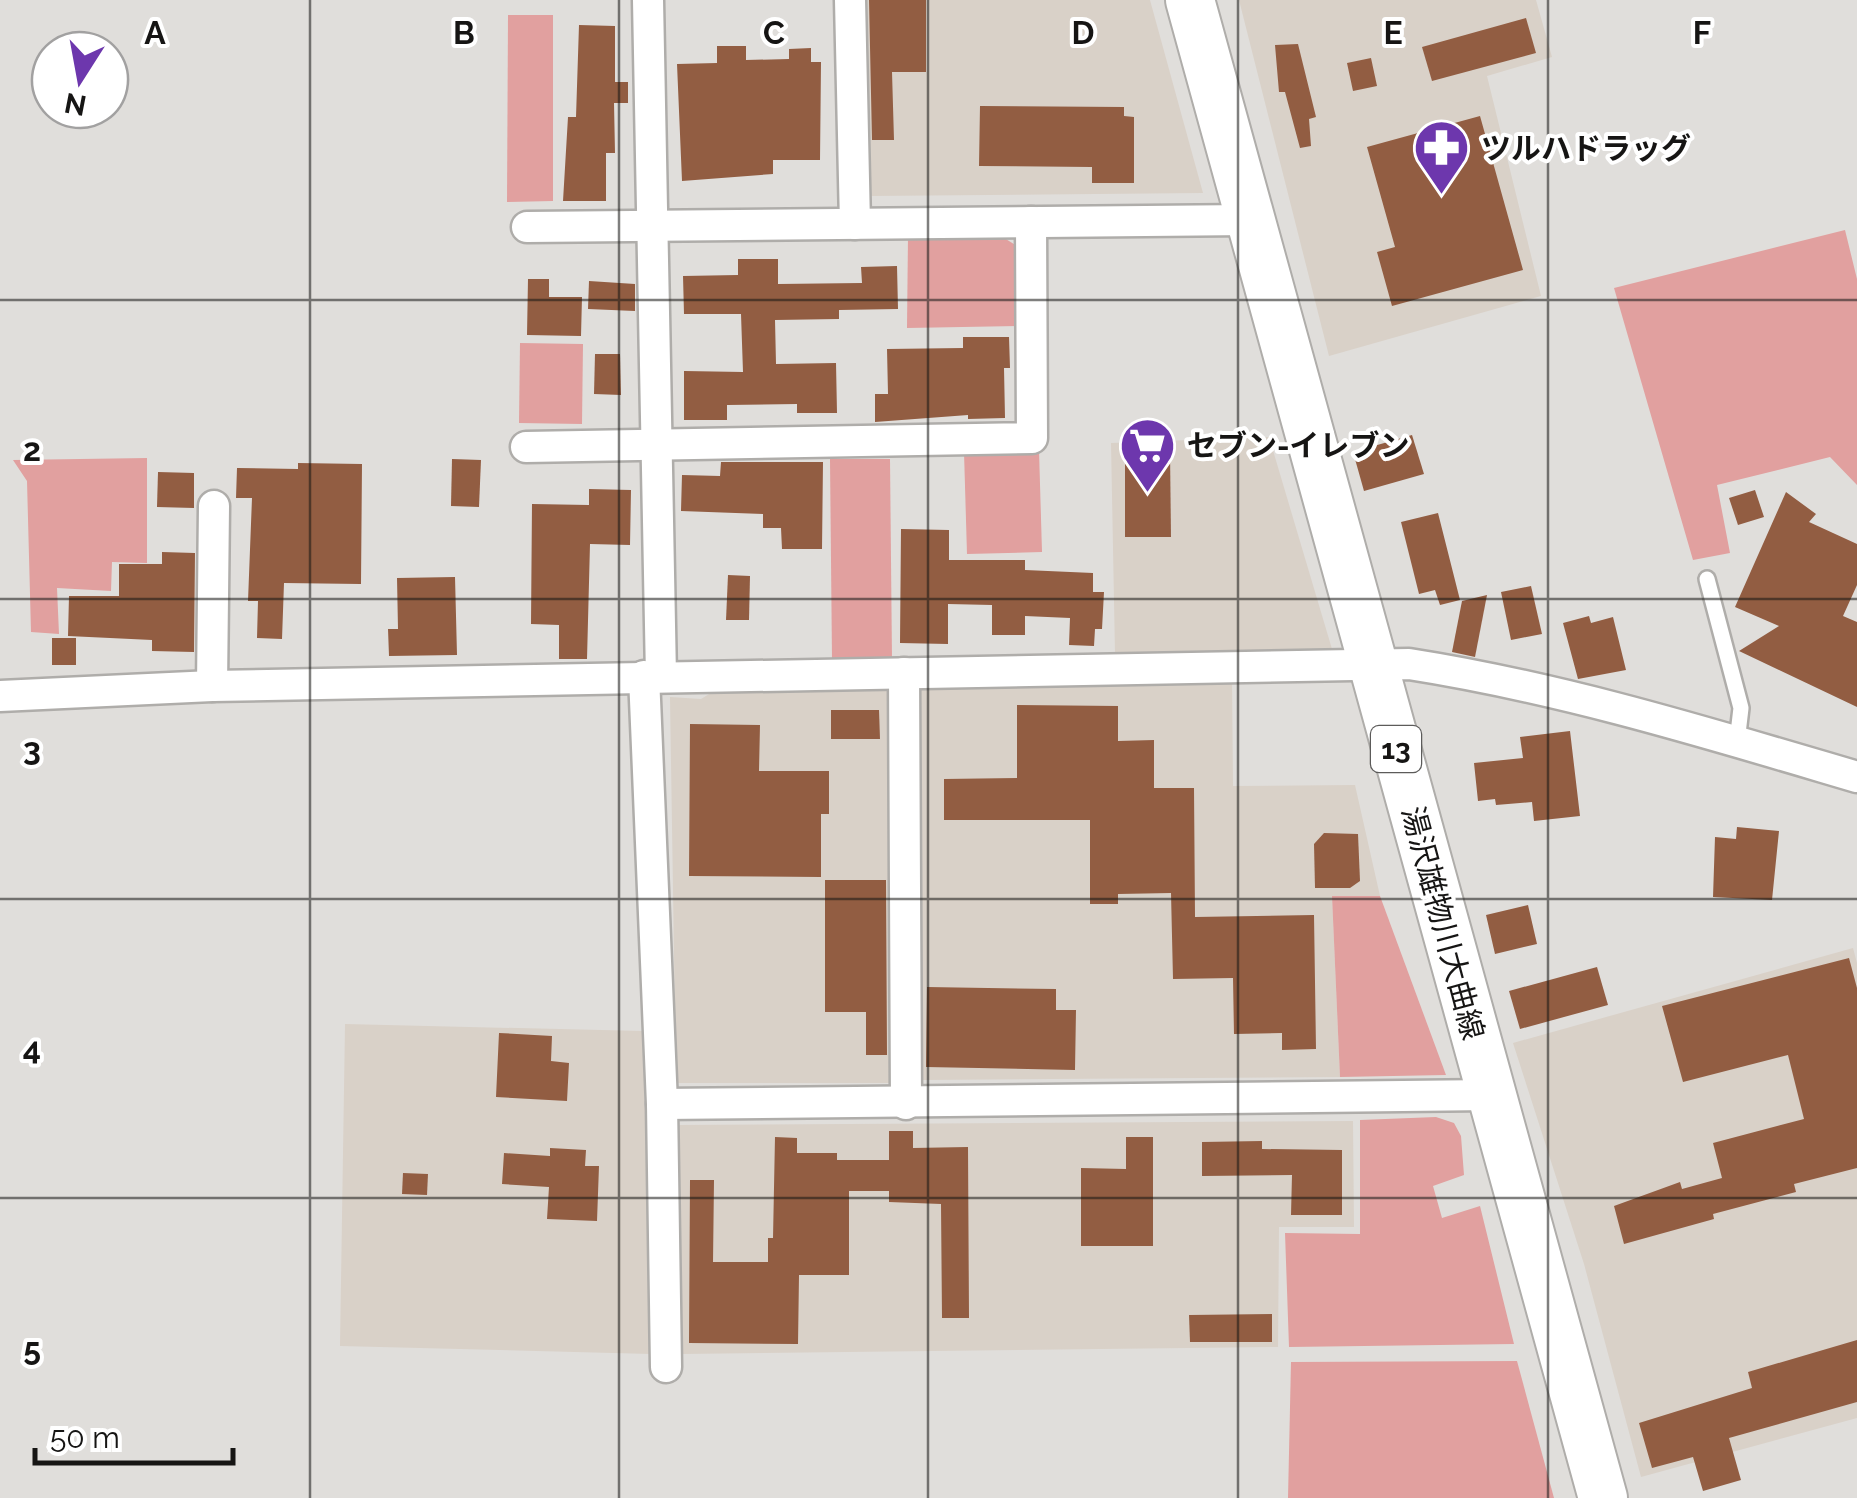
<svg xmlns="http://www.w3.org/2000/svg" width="1857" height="1498" viewBox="0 0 1857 1498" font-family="Raleway,'Noto Sans JP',sans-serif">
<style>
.built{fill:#d9d1c8}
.green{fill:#e1a09f}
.building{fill:#925d42}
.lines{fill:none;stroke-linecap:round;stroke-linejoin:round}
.lane-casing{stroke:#afadaa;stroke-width:20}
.street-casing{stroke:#afadaa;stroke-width:35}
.primary-casing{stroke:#afadaa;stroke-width:52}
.lane{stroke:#fff;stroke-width:15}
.street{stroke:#fff;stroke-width:30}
.primary{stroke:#fff;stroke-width:48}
.grid{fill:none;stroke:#161514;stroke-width:2.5;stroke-opacity:0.55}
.labels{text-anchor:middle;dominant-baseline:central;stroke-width:8;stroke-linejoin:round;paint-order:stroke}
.shield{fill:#fff;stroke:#5c5b5a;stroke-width:2.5}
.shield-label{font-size:28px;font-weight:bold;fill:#161514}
.poi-label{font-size:30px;font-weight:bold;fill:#161514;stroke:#fff;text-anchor:start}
.street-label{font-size:30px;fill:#161514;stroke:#fff}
.grid-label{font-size:32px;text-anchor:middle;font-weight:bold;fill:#161514;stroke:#fff;stroke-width:8;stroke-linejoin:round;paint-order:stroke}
</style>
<rect width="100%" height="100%" fill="#e0dedb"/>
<g class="built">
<path d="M860,0H1150L1203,193L869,196Z"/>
<path d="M1239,0H1536L1552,57L1487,76L1541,296L1329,356Z"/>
<path d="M1269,437L1332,649L1115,654L1111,443Z"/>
<path d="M1232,677L1233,786L1355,785L1380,896H1332L1340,1077L923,1080L918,683Z"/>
<path d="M724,685L887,686L894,1083H676L670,697L701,699Z"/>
<path d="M1853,948L1857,963V1418L1641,1477L1584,1264L1513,1043Z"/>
<path d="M345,1024L643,1031L651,1354L340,1346Z"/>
<path d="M1353,1121L1354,1227H1279L1278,1347L682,1354L678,1125Z"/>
</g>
<g class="green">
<path d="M508,15H553V201L507,202Z"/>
<path d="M1845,230L1857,279V485L1830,457L1717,485L1730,553L1693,560L1614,288Z"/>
<path d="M908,236H1001L1017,246L1019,326L907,328Z"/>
<path d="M520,343L583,344L582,424L519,423Z"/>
<path d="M1039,450L1042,552L967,554L964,452Z"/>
<path d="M147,458V563L112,562L111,591L57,588L59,634L31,632L27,481L13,460Z"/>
<path d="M830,459H890L892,659H832Z"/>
<path d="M1332,896H1380L1446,1075L1340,1077Z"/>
<path d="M1436,1117L1454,1123L1461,1136L1464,1175L1433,1186L1442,1218L1480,1206L1514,1344L1289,1347L1285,1233L1360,1234V1120Z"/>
<path d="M1517,1361L1554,1498H1288L1291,1362Z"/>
</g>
<g class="building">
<path d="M869,0H926V72H892L894,140H872Z"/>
<path d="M1526,18L1536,53L1432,81L1422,47Z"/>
<path d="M579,25L615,26V82H628V103H614L615,153H606V201H563L568,117H576Z"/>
<path d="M1298,44L1316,117L1309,119L1311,146L1300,148L1285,92H1279L1275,45Z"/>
<path d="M717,46H746V60L789,59V49L811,48V62H821L820,160H773V174L682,181L677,64L717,63Z"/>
<path d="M1371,58L1377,86L1353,91L1347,63Z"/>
<path d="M980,106L1124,107V116L1134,117V183H1092V167L979,166Z"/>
<path d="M1480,116L1523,270L1392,306L1377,252L1395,247L1367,147Z"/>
<path d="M738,259H778V284L862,283L861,267L897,266L898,309L839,310V319L775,320L776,364L836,363L837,413H797V404L727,405V420H684V371L743,372L741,314H684L683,276L738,275Z"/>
<path d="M528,279H549V297H582L581,336L527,335Z"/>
<path d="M589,281L635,284V311L588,309Z"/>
<path d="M963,337H1009L1010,368H1004L1005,418L968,419V415L875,422V394H888L887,349L963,348Z"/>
<path d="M595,354H620L621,395L594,394Z"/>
<path d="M1412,435L1424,474L1364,491L1353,452Z"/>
<path d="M1170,451L1171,537H1125V452Z"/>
<path d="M452,459L481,460L479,507L451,506Z"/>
<path d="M721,462H823L822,549H782L781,528H763V514L681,511L682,475L720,476Z"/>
<path d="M298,463L362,464L361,584L284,583L282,639L257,638L258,601H248L252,498H236L237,468L298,469Z"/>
<path d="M158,472L194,473V508L157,507Z"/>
<path d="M589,489L631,490L630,545L590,544L587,659H559V625L531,624L532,504L589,505Z"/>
<path d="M1755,490L1764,517L1738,525L1729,498Z"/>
<path d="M1786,492L1816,514L1809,522L1857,544V585L1843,616L1857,622V707L1739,651L1779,626L1735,607Z"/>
<path d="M1438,513L1460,600L1440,605L1435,590L1419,594L1401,522Z"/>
<path d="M901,529L949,530V560H1025V570L1093,573V592H1104L1102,629H1095L1094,646L1069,645L1070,618L1025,616V635H992V605L948,604V644L900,643Z"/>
<path d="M162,552L195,553L194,652L152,651V640L68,636L69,596H119V564H162Z"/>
<path d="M728,575L750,576L749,620H726Z"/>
<path d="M455,577L457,655L389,656L388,629H398L397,578Z"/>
<path d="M1531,586L1542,634L1511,640L1501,592Z"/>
<path d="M1487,595L1475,657L1452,652L1462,601Z"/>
<path d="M1589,616L1591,623L1613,617L1626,670L1578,679L1563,623Z"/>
<rect x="52" y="638" width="24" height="27"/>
<path d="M1017,705L1118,706V741L1154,740V788H1194L1195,917L1314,915L1316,1049L1282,1050V1033L1234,1034L1233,978L1173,979L1171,893L1118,894V904H1090V820H944V779L1017,778Z"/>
<path d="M831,710H879L880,739H831Z"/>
<path d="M690,724L760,725L759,771H829V814H821V877L689,876Z"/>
<path d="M1570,731L1580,816L1534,821L1532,802L1496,805L1495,799L1478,801L1474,763L1523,758L1520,737Z"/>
<path d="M1737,827L1779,831L1772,900L1713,897L1715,837L1736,839Z"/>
<path d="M1324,833L1358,834L1360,881L1350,888H1315L1314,844Z"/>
<path d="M825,880H886L887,1055H866V1012H825Z"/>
<path d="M1528,905L1537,944L1495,954L1486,915Z"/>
<path d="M1849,958L1857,988V1168L1794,1184L1796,1192L1713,1214L1714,1219L1624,1244L1614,1206L1680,1182L1682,1189L1722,1178L1713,1143L1804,1119L1788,1055L1683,1082L1662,1006Z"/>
<path d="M1597,967L1608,1005L1520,1029L1509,991Z"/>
<path d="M927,987L1056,989V1010H1076L1075,1070L926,1067Z"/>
<path d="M499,1033L552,1036L551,1061L569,1063L567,1101L496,1097Z"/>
<path d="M889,1131H913V1148L968,1147L969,1318H942L941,1204L889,1202V1191H849V1275H799L798,1344L689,1343L690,1180H714L713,1262H768V1238H773L775,1137L797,1138V1153H837V1160H889Z"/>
<path d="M1126,1137H1153V1246H1081V1168L1126,1169Z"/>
<path d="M1262,1141V1149L1342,1150V1215H1291L1292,1175L1202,1176V1142Z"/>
<path d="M550,1148L586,1150L585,1166H599L597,1221L547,1219L549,1187L502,1184L504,1153L550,1156Z"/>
<path d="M403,1173L428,1174L427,1195L402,1194Z"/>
<path d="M1272,1314V1342H1190L1189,1315Z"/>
<path d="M1857,1340V1402L1729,1438L1741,1480L1703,1491L1693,1457L1652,1468L1639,1423L1752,1388L1748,1372Z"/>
</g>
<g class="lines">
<defs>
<path id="lane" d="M1707,579L1741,708L1737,742"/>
<g id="street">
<path d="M648,0L661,677"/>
<path d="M850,0L855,224"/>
<path d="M527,227L1249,220"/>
<path d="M526,447L1032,438L1031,222"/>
<path d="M904,673L906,1104"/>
<path d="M644,676L662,1104L666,1367"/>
<path d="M212,686L214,506"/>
<path d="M0,696L212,686L1409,664C1562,688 1708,733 1857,777"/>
<path d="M662,1104L1491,1095"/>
</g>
<path id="primary" d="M1190,0L1603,1498"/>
</defs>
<use href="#lane" class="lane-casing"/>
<use href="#street" class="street-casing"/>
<use href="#primary" class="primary-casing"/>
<use href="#lane" class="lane"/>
<use href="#street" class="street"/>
<use href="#primary" class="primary"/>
</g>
<path class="grid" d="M310,0V1498M619,0V1498M928,0V1498M1238,0V1498M1548,0V1498M0,300H1857M0,599H1857M0,899H1857M0,1198H1857"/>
<defs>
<symbol id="pharmacy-pin" viewBox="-11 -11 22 30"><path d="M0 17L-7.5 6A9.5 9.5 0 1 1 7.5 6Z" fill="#6d37ad" stroke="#fff"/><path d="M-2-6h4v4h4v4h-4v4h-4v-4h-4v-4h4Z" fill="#fff"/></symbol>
<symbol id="supermarket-pin" viewBox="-11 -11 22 30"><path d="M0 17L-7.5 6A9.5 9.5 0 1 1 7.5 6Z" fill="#6d37ad" stroke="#fff"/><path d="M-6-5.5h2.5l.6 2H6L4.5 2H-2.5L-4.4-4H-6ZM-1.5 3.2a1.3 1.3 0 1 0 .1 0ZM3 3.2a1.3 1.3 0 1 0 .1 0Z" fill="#fff"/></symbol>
</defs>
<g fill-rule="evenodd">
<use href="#pharmacy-pin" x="1410" y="116" width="63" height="86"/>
<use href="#supermarket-pin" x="1116" y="414" width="63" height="86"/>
</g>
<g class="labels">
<rect class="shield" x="1371" y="726" width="50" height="46" rx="8"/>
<g class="shield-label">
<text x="1396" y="749">13</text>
</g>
<g class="poi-label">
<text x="1481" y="148">ツルハドラッグ</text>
<text x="1187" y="445">セブン-イレブン</text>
</g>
<g class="street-label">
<text transform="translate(1443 923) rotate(75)">湯沢雄物川大曲線</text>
</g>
</g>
<g class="grid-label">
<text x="155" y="44">A</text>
<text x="464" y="44">B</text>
<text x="774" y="44">C</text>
<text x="1083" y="44">D</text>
<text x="1393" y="44">E</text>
<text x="1702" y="44">F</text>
<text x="32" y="461">2</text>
<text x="32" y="760">3</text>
<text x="32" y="1060">4</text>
<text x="32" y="1360">5</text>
</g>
<g transform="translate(80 80) rotate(191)"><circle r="48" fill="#ffffff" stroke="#a2a1a1" stroke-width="2.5"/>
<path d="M0-8L18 38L0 25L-18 38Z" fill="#6d37ad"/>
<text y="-15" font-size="28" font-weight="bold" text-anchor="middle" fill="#161514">N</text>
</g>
<path d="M35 1448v15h198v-15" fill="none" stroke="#161514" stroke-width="5"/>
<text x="50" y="1448" font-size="30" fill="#161514" stroke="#ffffff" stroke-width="8" paint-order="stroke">50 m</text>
</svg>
